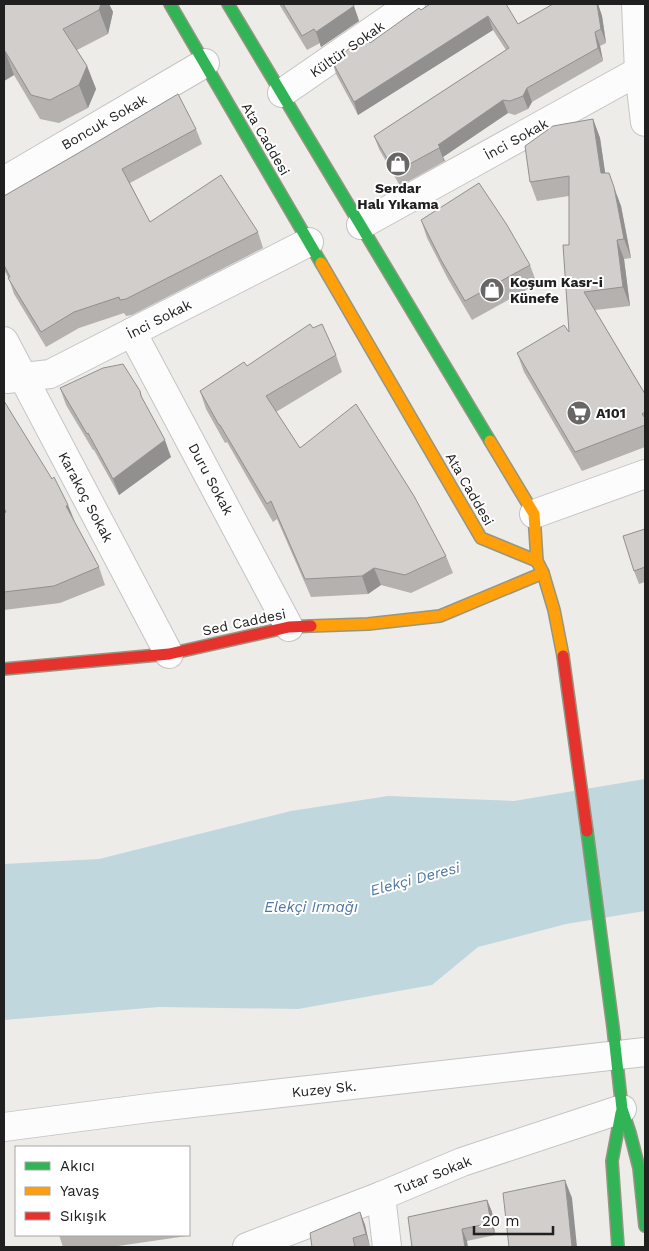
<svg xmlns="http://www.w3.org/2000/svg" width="649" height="1251" viewBox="0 0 649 1251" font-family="'Work Sans',sans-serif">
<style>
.water{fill:#c0d7de}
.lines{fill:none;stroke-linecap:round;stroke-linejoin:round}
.street-casing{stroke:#c5c4c3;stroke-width:30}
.fast-casing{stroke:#959682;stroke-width:14}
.slow-casing{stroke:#959682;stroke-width:14}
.jam-casing{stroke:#959682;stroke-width:14}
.street{stroke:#fcfcfc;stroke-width:28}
.fast{stroke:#30b455;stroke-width:11}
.slow{stroke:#ff9f0a;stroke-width:11}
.jam{stroke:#e5322d;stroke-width:11}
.wall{fill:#b4b1af}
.shaded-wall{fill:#92908f}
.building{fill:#d1cecc;stroke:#92908f}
.labels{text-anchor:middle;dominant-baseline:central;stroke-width:4;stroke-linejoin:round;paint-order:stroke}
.street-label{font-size:14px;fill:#202020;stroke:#fff}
.poi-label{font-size:14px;font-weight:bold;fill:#202020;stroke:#fff;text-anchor:start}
.water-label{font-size:15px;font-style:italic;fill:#5177a1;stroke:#fff}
</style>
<rect width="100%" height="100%" fill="#eeece9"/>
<path class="water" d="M645,779V911L566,924L478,947L432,985L298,1009L159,1007L4,1020V864L99,859L291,811L388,796L514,801Z"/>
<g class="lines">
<defs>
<g id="street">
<path d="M636,4L639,71L645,122"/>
<path d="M282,93L411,4"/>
<path d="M4,181L205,63"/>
<path d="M361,225L639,71L645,70"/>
<path d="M132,332L289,627"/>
<path d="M4,341L169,654"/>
<path d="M7,379L50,374L309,242"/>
<path d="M534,514L645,474"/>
<path d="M4,1127L149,1108L645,1052"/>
<path d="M381,1196L387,1247"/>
<path d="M247,1247L381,1196L462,1162L622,1109"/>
</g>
<g id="fast">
<path d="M170,4L321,263"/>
<path d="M228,4L490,441"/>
<path d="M587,831L613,1027L622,1109L630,1133L639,1168L645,1226"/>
<path d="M618,1247L612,1161L621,1113"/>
</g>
<g id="slow">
<path d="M321,263L481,538L537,561"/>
<path d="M490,441L534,514L537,561L543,573L554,610L563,656"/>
<path d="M311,626L368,624L440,616L543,573"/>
</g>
<g id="jam">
<path d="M563,656L587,831"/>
<path d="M4,669L169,654L289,627L311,626"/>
</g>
</defs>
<use href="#street" class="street-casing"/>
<use href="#fast" class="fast-casing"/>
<use href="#slow" class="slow-casing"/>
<use href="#jam" class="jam-casing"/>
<use href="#street" class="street"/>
<use href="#fast" class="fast"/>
<use href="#slow" class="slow"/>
<use href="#jam" class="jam"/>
</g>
<g class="wall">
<path d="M4,4H109L113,12L108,34L77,50L87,66L96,89L88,108L59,123L40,119L14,75L4,81Z"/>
<path d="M279,4H353L359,21L321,47L320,43L307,50Z"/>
<path d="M430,4L518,24L553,4H598L602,16L606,43L600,46L603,61L532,102L528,109L515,115L508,113L443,157L445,161L400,186L379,149L374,136L506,50L493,30L358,115L336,74L332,61L370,43Z"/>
<path d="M593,119L600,138L605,173L621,206L631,258L624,259L630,306L595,310L645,394V447L582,471L524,372L517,353L569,332V196L537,201L530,182Z"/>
<path d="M196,129L202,144L130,183L150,222L258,232L263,248L132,315L126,316L124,313L79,328L46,347L14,294L9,279L4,270V196Z"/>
<path d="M421,220L530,265L537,284L472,320L448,279L427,238Z"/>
<path d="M336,355L342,372L276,412L300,448L446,556L453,573L411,593L381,585L368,594L311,597L277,519L273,522L227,442L225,443L206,409L200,391L247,366Z"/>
<path d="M60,388L140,391L143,400L171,457L119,495L94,450H93L66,405Z"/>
<path d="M4,401L74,521L99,567L105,585L60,603L4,610Z"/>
<path d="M645,529V582L639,584L634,571Z"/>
<path d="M487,1200L492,1212L495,1235L467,1241L412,1247Z"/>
<path d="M360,1212L365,1225L370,1247H312Z"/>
<path d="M59,1235H186L187,1236L111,1247H63Z"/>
</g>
<g class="shaded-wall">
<path d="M101,4H109L113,12L108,34L99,10Z"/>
<path d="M597,4H598L602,16L606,43L601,29Z"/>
<path d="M354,6L359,21L321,47L316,32Z"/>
<path d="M488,16L493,30L358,115L354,102Z"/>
<path d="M595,32L600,46L603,61L598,48Z"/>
<path d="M5,51L14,75L4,81V52Z"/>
<path d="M87,66L96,89L88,108L79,85Z"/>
<path d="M527,88L532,102L528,109L523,96Z"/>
<path d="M503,100L508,113L443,157L445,161H444L438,145Z"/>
<path d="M593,119L600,138L608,192L601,173Z"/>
<path d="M614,187L621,206L631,258L624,239Z"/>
<path d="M617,240L624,259L630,306L623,287Z"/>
<path d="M165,440L171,457L119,495L113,479Z"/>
<path d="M68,505L75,522L66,506Z"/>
<path d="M374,568L381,585L368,594L362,576Z"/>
<path d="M565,1180L572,1198L577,1247H572Z"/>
<path d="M487,1200L492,1212L495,1235L491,1223Z"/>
<path d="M360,1212L365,1225L370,1247L366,1234Z"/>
<path d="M462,1229L467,1241L468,1247H465Z"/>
</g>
<g class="building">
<path d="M4,4H101L99,10L63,29L87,66L79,85L50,100L31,95L5,51L4,52Z"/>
<path d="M283,4H353L354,6L316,32L314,29L302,36Z"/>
<path d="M430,4H506L518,24L553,4H597L601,29L595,32L598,48L527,88L523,96L510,101L503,100L438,145L440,147L439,148L395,172L374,136L509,48L488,16L354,102L332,61L367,36L370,43L419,8L421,10Z"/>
<path d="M178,94L196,129L122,169L150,222L221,175L258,232L126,299L120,300L119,297L74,312L41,332L8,278L10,277L4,265V196L75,155Z"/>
<path d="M593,119L601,173H609L614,187L624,239L617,240L623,287L584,292L645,394V412L642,414L645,418V425L575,452L517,353L564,325L569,332L563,245H569V176L530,182L525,146L553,126Z"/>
<path d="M479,183L507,225L530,265L465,301L441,260L421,220Z"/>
<path d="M310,324L313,328L322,324L336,355L266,396L300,448L356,404L414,496L446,556L405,575L374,568L362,576L305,579L271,501L267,504L220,425H219L200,391L244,362L247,366Z"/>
<path d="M123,364L140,391L141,396L165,440L113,479L88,433L87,434L60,388L103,368Z"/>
<path d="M4,401L52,479L54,477L68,505L66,506L99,567L54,586L4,592V513L6,512L4,508Z"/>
<path d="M645,529V567L634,571L623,536Z"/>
<path d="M565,1180L572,1247H509L503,1193Z"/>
<path d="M487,1200L491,1223L462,1229L465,1247H412L408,1217Z"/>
<path d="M360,1212L366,1234L353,1238L355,1247H312L310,1233Z"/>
</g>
<defs>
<symbol id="shop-disc" viewBox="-11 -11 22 22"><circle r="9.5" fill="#686766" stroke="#fff"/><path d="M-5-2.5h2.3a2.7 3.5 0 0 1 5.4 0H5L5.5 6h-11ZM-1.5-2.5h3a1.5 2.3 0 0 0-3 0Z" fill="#fff"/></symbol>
<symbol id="supermarket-disc" viewBox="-11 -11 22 22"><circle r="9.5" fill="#686766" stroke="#fff"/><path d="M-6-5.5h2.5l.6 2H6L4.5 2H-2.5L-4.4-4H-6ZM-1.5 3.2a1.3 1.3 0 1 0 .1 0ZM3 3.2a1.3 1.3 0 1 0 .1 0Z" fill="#fff"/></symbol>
</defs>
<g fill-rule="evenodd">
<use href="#shop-disc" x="384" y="150" width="28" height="28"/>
<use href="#shop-disc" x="478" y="276" width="28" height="28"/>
<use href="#supermarket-disc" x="565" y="399" width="28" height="28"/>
</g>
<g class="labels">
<g class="street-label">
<text transform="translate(347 49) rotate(-35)">Kültür Sokak</text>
<text transform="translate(104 122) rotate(-30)">Boncuk Sokak</text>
<text transform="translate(266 139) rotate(60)">Ata Caddesi</text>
<text transform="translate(516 139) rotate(-29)">İnci Sokak</text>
<text transform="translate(159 319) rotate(-27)">İnci Sokak</text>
<text transform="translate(211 479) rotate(62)">Duru Sokak</text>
<text transform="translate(470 489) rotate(60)">Ata Caddesi</text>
<text transform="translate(86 497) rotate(62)">Karakoç Sokak</text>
<text transform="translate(244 622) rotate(-12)">Sed Caddesi</text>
<text transform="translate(324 1089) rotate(-6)">Kuzey Sk.</text>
<text transform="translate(433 1175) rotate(-22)">Tutar Sokak</text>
</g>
<g class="poi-label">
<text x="398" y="188" text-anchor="middle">Serdar<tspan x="398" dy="16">Halı Yıkama</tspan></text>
<text x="510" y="282">Koşum Kasr-i<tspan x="510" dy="16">Künefe</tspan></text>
<text x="596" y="413">A101</text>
</g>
<g class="water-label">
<text transform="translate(415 879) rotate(-15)">Elekçi Deresi</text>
<text x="311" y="907">Elekçi Irmağı</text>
</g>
</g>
<rect width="649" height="1251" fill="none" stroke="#202020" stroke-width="10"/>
<rect x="15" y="1146" width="175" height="90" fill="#ffffff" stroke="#a6a6a6"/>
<rect x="25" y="1162" width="25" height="8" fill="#30b455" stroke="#a6a6a6"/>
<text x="60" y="1171" font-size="15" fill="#202020">Akıcı</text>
<rect x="25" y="1187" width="25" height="8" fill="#ff9f0a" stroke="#a6a6a6"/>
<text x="60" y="1196" font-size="15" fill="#202020">Yavaş</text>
<rect x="25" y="1212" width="25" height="8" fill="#e5322d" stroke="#a6a6a6"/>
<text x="60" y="1221" font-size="15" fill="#202020">Sıkışık</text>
<path d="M474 1226v8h79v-8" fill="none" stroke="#202020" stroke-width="2.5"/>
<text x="482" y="1226" font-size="15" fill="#202020" stroke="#ffffff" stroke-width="4" paint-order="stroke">20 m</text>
</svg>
